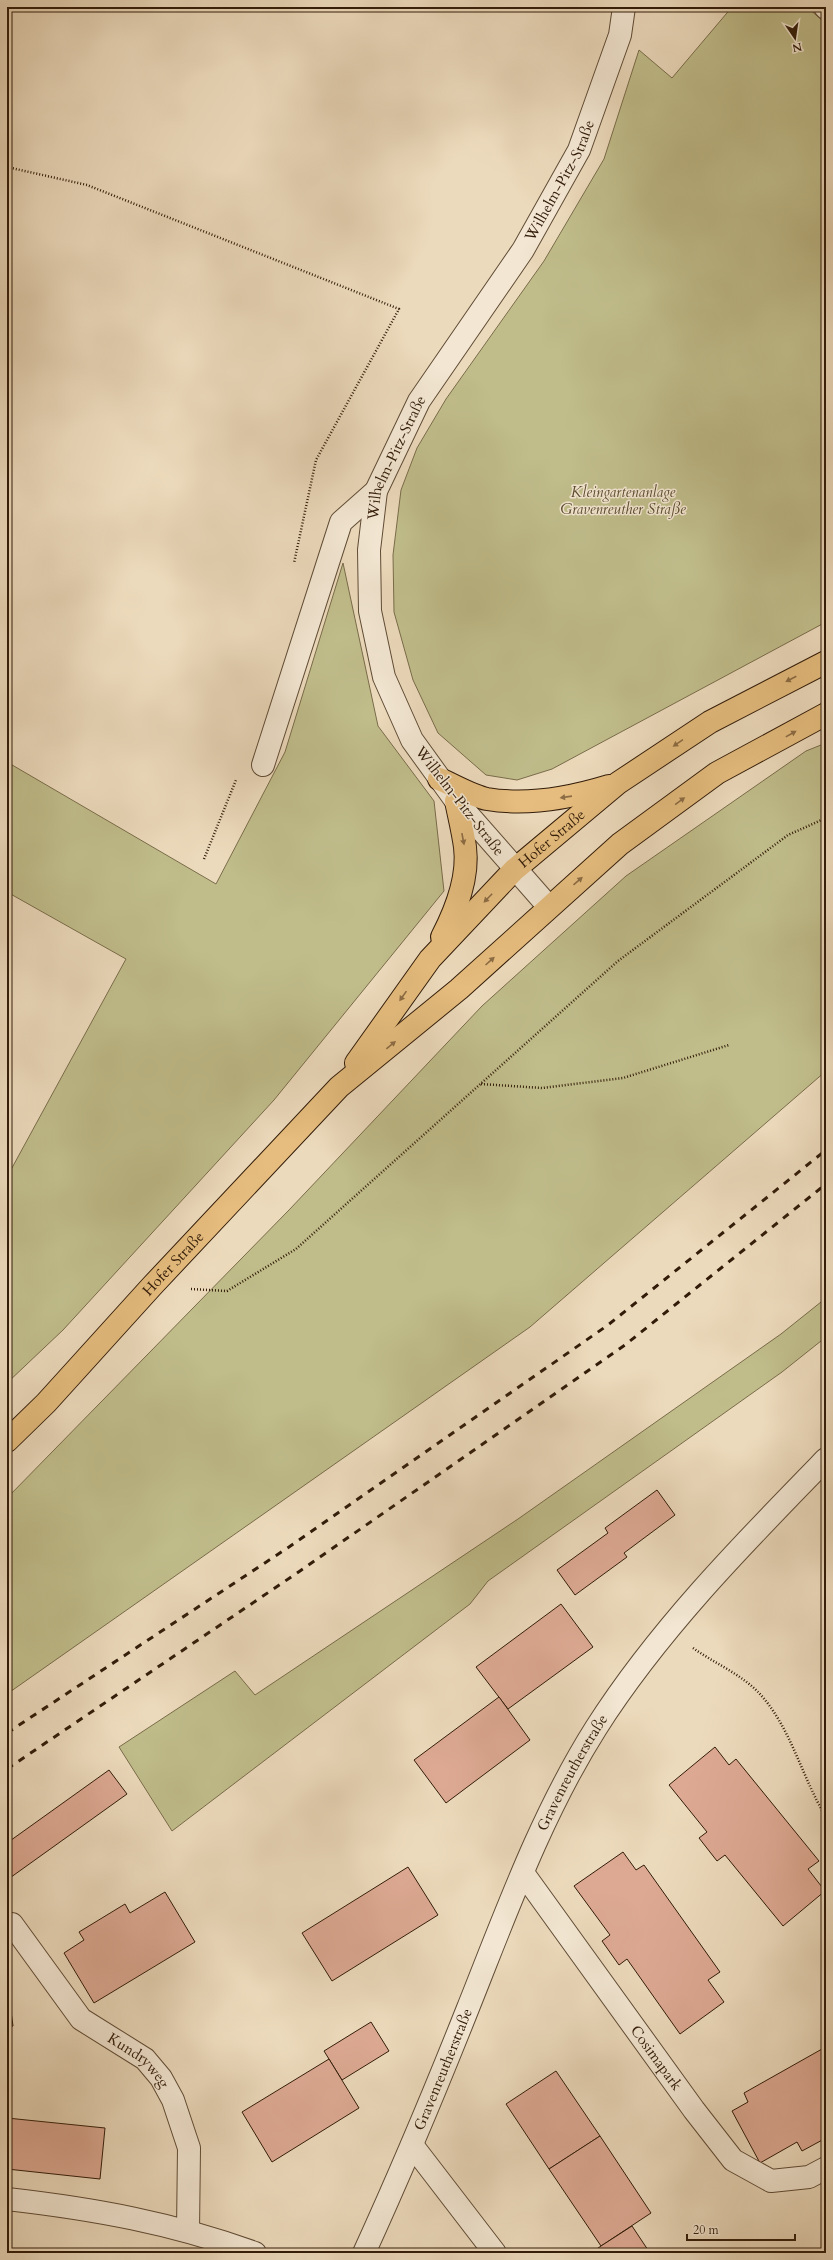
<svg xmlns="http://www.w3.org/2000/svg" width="833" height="2260" viewBox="0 0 833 2260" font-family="Cardo,serif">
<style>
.green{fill:#c0bd8b;stroke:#796c4a}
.building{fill:#dda993;stroke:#321c09}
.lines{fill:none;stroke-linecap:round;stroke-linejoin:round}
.minor-casing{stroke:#604c36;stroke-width:24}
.major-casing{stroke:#321c09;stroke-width:24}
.path{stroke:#321c09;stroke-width:2.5;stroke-dasharray:1 2;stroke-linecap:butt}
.minor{stroke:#f3e7d3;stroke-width:22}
.major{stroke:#e6bd7e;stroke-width:22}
.rail{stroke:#321c09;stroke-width:3;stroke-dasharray:7 7;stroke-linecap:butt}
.oneway{fill:#8c6c44}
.labels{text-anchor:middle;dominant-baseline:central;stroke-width:3;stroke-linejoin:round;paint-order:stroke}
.street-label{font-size:15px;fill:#321c09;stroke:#f3e7d3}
.park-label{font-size:15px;font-style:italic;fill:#5d4c30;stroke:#f3e7d3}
</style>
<rect width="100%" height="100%" fill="#ecdabc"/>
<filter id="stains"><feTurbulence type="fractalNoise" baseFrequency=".005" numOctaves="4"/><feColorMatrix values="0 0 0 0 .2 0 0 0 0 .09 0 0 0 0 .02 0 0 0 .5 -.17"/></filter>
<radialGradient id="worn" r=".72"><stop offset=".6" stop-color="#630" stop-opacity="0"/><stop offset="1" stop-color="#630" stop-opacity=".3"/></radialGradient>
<g class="green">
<path d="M732,7H807L826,24V622L552,769L517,780L486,775L438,733L413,680L394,612L393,555L401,490L417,448L446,399L544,261L604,159L639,50L672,78Z"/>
<path d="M343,563L378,726L434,801L444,891L274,1100L63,1330L7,1383V1177L126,959L7,892V762L216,884L285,752Z"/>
<path d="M826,743V1071L530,1327L7,1694V1498L289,1210L482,1006L626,876L806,751Z"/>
<path d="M826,1298V1337L782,1372L488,1581L470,1604L172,1831L119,1747L235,1671L255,1695L518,1519L781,1334Z"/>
</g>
<g class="building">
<path d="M657,1490L675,1515L624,1553L627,1557L575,1595L557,1570L608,1533L605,1528Z"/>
<path d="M561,1604L593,1647L508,1709L476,1667Z"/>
<path d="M499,1697L530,1740L446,1803L414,1760Z"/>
<path d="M715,1747L729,1765L736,1759L819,1861L808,1869L825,1891L783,1926L725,1855L717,1861L699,1838L707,1832L669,1785Z"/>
<path d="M109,1770L127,1794L7,1880V1843Z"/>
<path d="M623,1852L636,1870L644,1865L720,1972L708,1980L724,2002L680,2034L627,1959L619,1965L602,1941L610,1935L574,1886Z"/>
<path d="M408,1867L438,1915L332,1981L302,1933Z"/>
<path d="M165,1892L195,1942L94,2003L64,1953L84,1940L79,1932L125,1904L130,1913Z"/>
<path d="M7,1982L13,2026L7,2027Z"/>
<path d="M371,2022L389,2051L342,2080L324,2051Z"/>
<path d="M822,2049L826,2057V2127L824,2128L826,2138L802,2151L797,2142L760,2163L732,2111L748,2102L744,2093Z"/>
<path d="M329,2059L359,2108L272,2162L242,2112Z"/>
<path d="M556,2071L600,2136L549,2169L506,2104Z"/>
<path d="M7,2118L105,2128L100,2179L7,2169Z"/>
<path d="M600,2136L651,2213L601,2246L549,2169Z"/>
<path d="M632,2226L650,2253H591L601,2246Z"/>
</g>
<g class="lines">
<defs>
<g id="minor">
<path d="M825,7L826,8"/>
<path d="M263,765L341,522L376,491"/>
<path id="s1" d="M549,907L456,801L412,740L384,677L370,611L369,550L376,491L419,401L523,250L579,150L620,35L624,7"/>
<path id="s2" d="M523,1873L694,2110L733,2160L771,2181L809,2177L826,2168"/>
<path id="s3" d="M12,1924L81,2019L145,2059L161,2078L173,2100L189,2148L188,2231"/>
<path d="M412,2145L495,2253"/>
<path d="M7,2199C95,2209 172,2223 255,2253"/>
<path id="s4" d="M364,2253C401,2172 435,2091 468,2008C506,1913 541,1815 596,1728C659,1629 744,1543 826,1459"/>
</g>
<g id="major">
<path d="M439,779C454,785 472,796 487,799C528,806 570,798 609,786"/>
<path d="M442,937C456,910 469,878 465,847C463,832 459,816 456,801"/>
<path id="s5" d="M356,1063L430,959L514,870L618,783L710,722L826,662"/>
<path id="s6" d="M7,1441L46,1403L152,1286L339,1087L459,989L620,844L717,773L826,714"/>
</g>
</defs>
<use href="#minor" class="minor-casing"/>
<use href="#major" class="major-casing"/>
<g class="path">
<path d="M7,167L87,185L399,309L316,460L294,563"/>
<path d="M204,859L236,780"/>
<path d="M481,1084L542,1088L623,1078L729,1045"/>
<path d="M191,1289L227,1291L296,1249L618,961L788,835L826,818"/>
<path d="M693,1648C714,1663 741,1674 759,1693C791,1727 802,1778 826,1817"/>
</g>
<use href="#minor" class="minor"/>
<use href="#major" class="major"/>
<g class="rail">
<path d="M7,1733L289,1547L608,1325L826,1150"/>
<path d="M7,1769L300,1571L625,1345L826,1184"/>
</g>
</g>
<defs><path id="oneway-solid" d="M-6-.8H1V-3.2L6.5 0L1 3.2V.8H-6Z"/></defs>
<g class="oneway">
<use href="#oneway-solid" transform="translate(791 679) rotate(153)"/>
<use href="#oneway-solid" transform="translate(791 734) rotate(-29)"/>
<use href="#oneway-solid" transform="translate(678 743) rotate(146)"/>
<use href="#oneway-solid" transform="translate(566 797) rotate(172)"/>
<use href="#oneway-solid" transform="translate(680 801) rotate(-36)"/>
<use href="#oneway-solid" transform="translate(463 839) rotate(79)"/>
<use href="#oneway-solid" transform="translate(578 881) rotate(-41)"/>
<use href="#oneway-solid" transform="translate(488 898) rotate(134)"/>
<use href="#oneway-solid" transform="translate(490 961) rotate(-42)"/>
<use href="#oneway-solid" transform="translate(403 996) rotate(125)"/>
<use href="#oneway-solid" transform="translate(391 1045) rotate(-39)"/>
</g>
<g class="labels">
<g class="street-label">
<text stroke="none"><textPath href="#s1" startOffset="835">Wilhelm-Pitz-Straße</textPath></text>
<text stroke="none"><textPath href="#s1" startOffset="511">Wilhelm-Pitz-Straße</textPath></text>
<text transform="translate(460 801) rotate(52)">Wilhelm-Pitz-Straße</text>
<text stroke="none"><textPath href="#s5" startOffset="299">Hofer Straße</textPath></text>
<text stroke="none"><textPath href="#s6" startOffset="243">Hofer Straße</textPath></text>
<text stroke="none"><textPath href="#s4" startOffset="524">Gravenreutherstraße</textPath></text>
<text stroke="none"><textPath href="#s2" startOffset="228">Cosimapark</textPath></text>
<text stroke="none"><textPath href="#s3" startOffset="189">Kundryweg</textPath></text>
<text stroke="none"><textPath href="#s4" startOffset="200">Gravenreutherstraße</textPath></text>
</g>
<g class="park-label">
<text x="623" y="492">Kleingartenanlage<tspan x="623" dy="17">Gravenreuther Straße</tspan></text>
</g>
</g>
<rect width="833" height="2260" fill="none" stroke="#ecdabc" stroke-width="24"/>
<rect x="8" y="8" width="817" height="2244" fill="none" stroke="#321c09" stroke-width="2"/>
<rect x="12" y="12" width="809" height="2236" fill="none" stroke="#321c09"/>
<g transform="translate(795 38) rotate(167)" stroke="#f3e7d3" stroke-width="3" paint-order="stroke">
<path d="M0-3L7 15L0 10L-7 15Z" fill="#321c09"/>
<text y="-6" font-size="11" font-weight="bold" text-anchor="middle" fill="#321c09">N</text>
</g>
<path d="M687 2234v6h108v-6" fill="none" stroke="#321c09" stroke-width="2"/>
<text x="693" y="2234" font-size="12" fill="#321c09" stroke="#f3e7d3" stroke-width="3" paint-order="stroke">20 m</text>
<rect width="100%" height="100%" filter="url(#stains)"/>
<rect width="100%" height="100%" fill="url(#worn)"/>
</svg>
